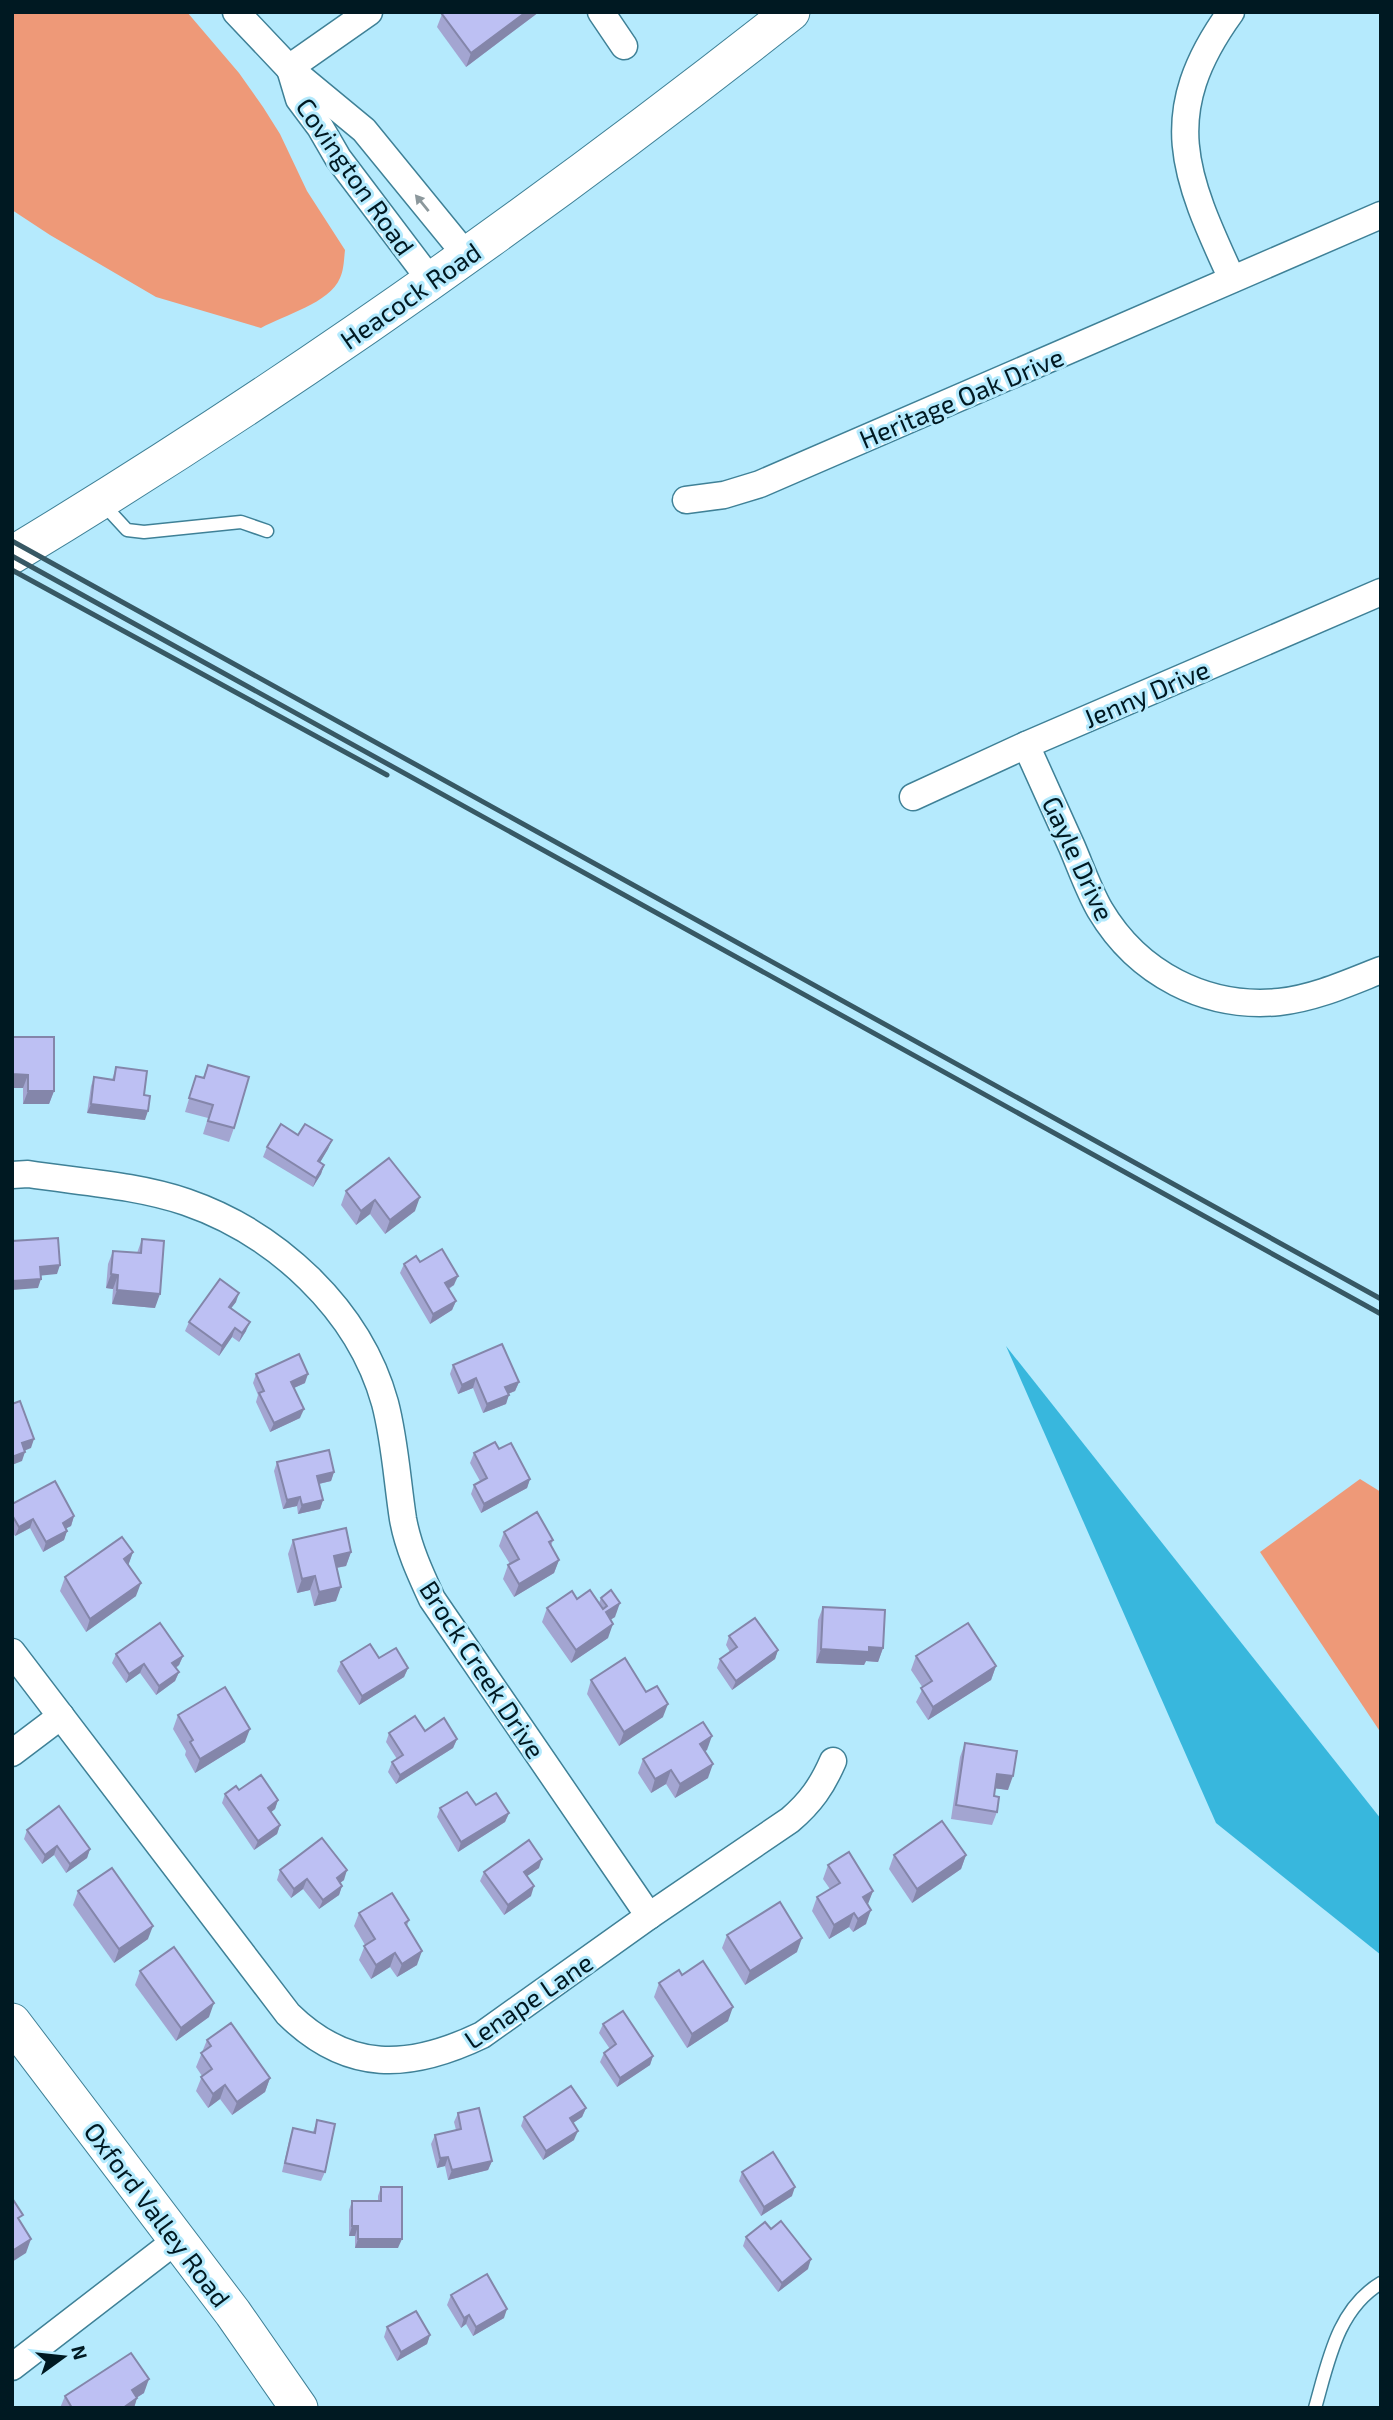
<svg xmlns="http://www.w3.org/2000/svg" width="1393" height="2420" viewBox="0 0 1393 2420" font-family="'Exo 2',sans-serif">
<style>
.green{fill:#ee9978}
.water{fill:#38b7dd}
.lines{fill:none;stroke-linecap:round;stroke-linejoin:round}
.lane-casing{stroke:#3f8197;stroke-width:15}
.street-casing{stroke:#3f8197;stroke-width:29}
.secondary-casing{stroke:#3f8197;stroke-width:39}
.lane{stroke:#fff;stroke-width:12}
.street{stroke:#fff;stroke-width:26}
.secondary{stroke:#fff;stroke-width:37}
.rail{stroke:#375864;stroke-width:5}
.wall{fill:#a3a5d1}
.shaded-wall{fill:#8486aa}
.building{fill:#bdc0f3;stroke:#8486aa;stroke-width:2}
.oneway{fill:#8c989c}
.labels{text-anchor:middle;dominant-baseline:central;stroke-width:6;stroke-linejoin:round;paint-order:stroke}
.street-label{font-size:26px;fill:#001922;stroke:#b5eafd}
</style>
<rect width="100%" height="100%" fill="#b5eafd"/>
<g class="green">
<path d="M12,12H187L239,73L263,107L280,134L307,191L345,250C344,258 344,270 340,278C330,303 284,315 261,328L156,297L50,235L12,210Z"/>
<path d="M1360,1479L1381,1492V1733L1260,1552Z"/>
</g>
<path class="water" d="M1006,1346L1381,1819V1955L1216,1823Z"/>
<g class="lines">
<defs>
<g id="lane">
<path d="M103,504L127,530L144,532L241,522L267,531"/>
<path d="M1315,2408C1328,2363 1337,2309 1381,2283"/>
</g>
<g id="street">
<path d="M236,12L289,68L364,130L466,255"/>
<path d="M601,12L624,46"/>
<path d="M1231,12C1157,114 1184,175 1232,279"/>
<path d="M289,68L369,12"/>
<path d="M290,69L299,99L320,127L338,158L431,281"/>
<path d="M686,500L724,495L760,484L1381,215"/>
<path d="M1026,745C1041,779 1057,813 1072,847C1081,868 1089,891 1100,910C1138,974 1206,1009 1279,1002C1315,998 1348,983 1381,970"/>
<path d="M913,797L1026,745L1381,592"/>
<path d="M12,1175L28,1174C80,1182 136,1185 186,1202C276,1233 359,1309 385,1403C395,1441 397,1480 403,1519C408,1547 420,1573 432,1599L649,1916"/>
<path d="M12,1652L288,2014C348,2073 409,2070 482,2035L649,1916L790,1820C811,1802 822,1786 833,1761"/>
<path d="M12,1753L61,1716"/>
<path d="M12,2367L178,2239"/>
</g>
<g id="secondary">
<path d="M12,555C284,391 542,208 791,12"/>
<path d="M12,2022L233,2313L299,2408"/>
</g>
</defs>
<use href="#lane" class="lane-casing"/>
<use href="#street" class="street-casing"/>
<use href="#secondary" class="secondary-casing"/>
<use href="#lane" class="lane"/>
<use href="#street" class="street"/>
<use href="#secondary" class="secondary"/>
<g class="rail">
<path d="M12,541L1381,1299"/>
<path d="M12,556L1381,1314"/>
<path d="M12,570L387,775"/>
</g>
</g>
<g class="wall">
<path d="M444,12H539L466,67L437,27L442,14Z"/>
<path d="M13,1037L54,1091L49,1104H23V1088H12Z"/>
<path d="M208,1065L234,1128L229,1142L203,1134L208,1118L185,1112L196,1076L203,1078Z"/>
<path d="M116,1067L144,1095L145,1120L87,1113L91,1086L94,1077L112,1080Z"/>
<path d="M298,1135L332,1140L328,1149L320,1162L324,1165L321,1174L313,1187L263,1157L267,1147Z"/>
<path d="M346,1191L415,1211L385,1234L370,1214L356,1225L341,1205Z"/>
<path d="M142,1239L155,1308L112,1304L113,1289L106,1288L108,1264L113,1251L137,1253Z"/>
<path d="M420,1262L454,1285L449,1289L456,1301L452,1310L430,1324L400,1273L404,1264Z"/>
<path d="M236,1302L231,1308L246,1331L239,1342L232,1337L219,1356L185,1331L189,1322Z"/>
<path d="M453,1365L519,1382L515,1391L508,1394L506,1404L483,1413L473,1388L458,1394L450,1374Z"/>
<path d="M256,1374L305,1383L294,1388L300,1418L270,1432L256,1402L258,1395L253,1383Z"/>
<path d="M499,1449L530,1479L527,1488L481,1513L471,1494L474,1485L480,1481L470,1463L474,1453Z"/>
<path d="M277,1462L334,1472L331,1481L319,1484L323,1500L320,1509L298,1514L297,1506L283,1509L274,1471Z"/>
<path d="M12,1504L74,1516L71,1526L66,1528L67,1531L64,1540L43,1552L30,1528L15,1536L12,1531Z"/>
<path d="M504,1532L553,1540L551,1546L559,1560L554,1573L514,1597L503,1579L508,1565L510,1564L499,1546Z"/>
<path d="M293,1540L351,1552L346,1566L337,1568L336,1601L314,1606L310,1590L297,1593L288,1554Z"/>
<path d="M133,1552L128,1565L136,1596L86,1632L60,1591L65,1577Z"/>
<path d="M601,1598L615,1617L610,1619L608,1638L571,1663L542,1622L547,1608L577,1599L599,1603Z"/>
<path d="M823,1607L883,1648L878,1662L866,1661L864,1665L816,1663L818,1620Z"/>
<path d="M729,1636L778,1650L775,1659L732,1690L717,1668L720,1659L730,1652L726,1645Z"/>
<path d="M116,1654L183,1656L179,1665L176,1668L179,1672L175,1681L156,1695L140,1673L126,1683L112,1663Z"/>
<path d="M916,1656L996,1666L991,1680L928,1720L916,1702L923,1688L911,1670Z"/>
<path d="M379,1658L408,1668L404,1677L359,1705L337,1671L341,1662Z"/>
<path d="M591,1680L663,1717L619,1746L587,1694Z"/>
<path d="M178,1715L245,1742L195,1773L185,1755L186,1751L173,1729Z"/>
<path d="M425,1731L457,1739L453,1748L396,1784L388,1772L392,1762L397,1759L386,1742L389,1733Z"/>
<path d="M965,1743L1008,1790L995,1788L994,1796L997,1812L992,1825L951,1819L960,1757Z"/>
<path d="M707,1750L705,1751L708,1778L675,1798L666,1784L651,1793L638,1773L643,1759Z"/>
<path d="M239,1790L278,1800L275,1809L271,1812L280,1825L277,1834L254,1850L222,1803L225,1794Z"/>
<path d="M476,1805L509,1813L505,1822L458,1852L437,1817L440,1808Z"/>
<path d="M27,1830L90,1849L87,1858L66,1873L54,1855L42,1864L24,1839Z"/>
<path d="M894,1855H966L961,1869L912,1903L889,1869Z"/>
<path d="M828,1865L873,1891L867,1905L866,1924L853,1932L849,1927L829,1939L812,1911L817,1897L830,1889L823,1879Z"/>
<path d="M539,1868L527,1876L531,1896L504,1915L480,1881L484,1872Z"/>
<path d="M280,1870L344,1880L340,1883L342,1886L339,1895L319,1909L303,1889L291,1898L277,1880Z"/>
<path d="M78,1891L148,1939L114,1963L73,1905Z"/>
<path d="M359,1913L409,1920L407,1926L417,1965L397,1977L390,1967L371,1979L359,1960L365,1945L354,1926Z"/>
<path d="M727,1935L797,1952L745,1985L722,1948Z"/>
<path d="M140,1971L209,2017L176,2041L135,1985Z"/>
<path d="M659,1983L728,2021L687,2048L654,1997Z"/>
<path d="M603,2024L653,2056L650,2065L617,2087L600,2062L604,2053L610,2049L599,2033Z"/>
<path d="M207,2040L270,2078L265,2092L232,2115L220,2099L208,2108L196,2091L202,2076L196,2067Z"/>
<path d="M586,2108L582,2117L573,2123L574,2140L543,2160L521,2126L524,2117Z"/>
<path d="M458,2113L492,2161L488,2170L448,2180L445,2166L437,2168L431,2144L435,2135L456,2130L454,2122Z"/>
<path d="M317,2120L325,2172L321,2181L282,2172L290,2137L293,2128L313,2132Z"/>
<path d="M742,2172L792,2196L761,2216L739,2181Z"/>
<path d="M381,2187L398,2248H355V2236H349V2210L352,2201H378V2196Z"/>
<path d="M771,2229L808,2269L778,2292L743,2246L746,2237Z"/>
<path d="M451,2295L504,2318L473,2336L466,2324L461,2328L447,2305Z"/>
<path d="M387,2327L430,2335L427,2344L397,2361L384,2337Z"/>
<path d="M144,2393L137,2397L134,2408H60L65,2396Z"/>
</g>
<g class="shaded-wall">
<path d="M526,12H539L466,67L471,53Z"/>
<path d="M12,1074L28,1075L23,1088H12Z"/>
<path d="M28,1091H54L49,1104H23Z"/>
<path d="M91,1104L148,1111L145,1120L87,1113Z"/>
<path d="M332,1140L328,1149L315,1171L318,1161Z"/>
<path d="M324,1165L321,1174L313,1187L316,1178Z"/>
<path d="M420,1197L415,1211L385,1234L390,1220Z"/>
<path d="M375,1200L370,1214L356,1225L361,1211Z"/>
<path d="M60,1265L57,1274L37,1276L40,1267Z"/>
<path d="M111,1274L118,1275L113,1289L106,1288Z"/>
<path d="M458,1276L454,1285L442,1292L445,1283Z"/>
<path d="M41,1279L38,1288L12,1290V1281Z"/>
<path d="M117,1290L160,1294L155,1308L112,1304Z"/>
<path d="M239,1293L236,1302L225,1316L229,1307Z"/>
<path d="M456,1301L452,1310L430,1324L433,1314Z"/>
<path d="M250,1322L246,1331L239,1342L242,1333Z"/>
<path d="M235,1328L232,1337L219,1356L222,1346Z"/>
<path d="M308,1374L305,1383L287,1391L291,1382Z"/>
<path d="M476,1378L473,1388L458,1394L462,1385Z"/>
<path d="M519,1382L515,1391L502,1396L505,1387Z"/>
<path d="M509,1395L506,1404L483,1413L487,1404Z"/>
<path d="M304,1409L300,1418L270,1432L274,1423Z"/>
<path d="M34,1439L31,1448L19,1453L22,1443Z"/>
<path d="M25,1452L22,1461L12,1465V1457Z"/>
<path d="M334,1472L331,1481L314,1485L317,1476Z"/>
<path d="M530,1479L527,1488L481,1513L484,1504Z"/>
<path d="M300,1497L297,1506L283,1509L287,1500Z"/>
<path d="M323,1500L320,1509L298,1514L302,1505Z"/>
<path d="M74,1516L71,1526L59,1532L63,1523Z"/>
<path d="M33,1519L30,1528L15,1536L19,1527Z"/>
<path d="M67,1531L64,1540L43,1552L46,1542Z"/>
<path d="M133,1552L128,1566L124,1559Z"/>
<path d="M351,1552L346,1566L329,1569L334,1556Z"/>
<path d="M559,1560L554,1573L514,1597L519,1584Z"/>
<path d="M315,1576L310,1590L297,1593L302,1579Z"/>
<path d="M141,1583L136,1596L86,1632L90,1619Z"/>
<path d="M341,1587L336,1601L314,1606L319,1592Z"/>
<path d="M620,1603L615,1617L601,1626L606,1612Z"/>
<path d="M613,1624L608,1638L571,1663L576,1650Z"/>
<path d="M869,1647L883,1648L878,1662L866,1661L864,1665L816,1663L821,1649Z"/>
<path d="M778,1650L775,1659L732,1690L736,1681Z"/>
<path d="M183,1656L179,1665L169,1672L172,1663Z"/>
<path d="M144,1664L140,1673L126,1683L129,1674Z"/>
<path d="M996,1666L991,1680L928,1720L933,1707Z"/>
<path d="M408,1668L404,1677L359,1705L362,1696Z"/>
<path d="M179,1672L175,1681L156,1695L159,1686Z"/>
<path d="M668,1704L663,1717L619,1746L624,1732Z"/>
<path d="M250,1729L245,1742L195,1773L200,1759Z"/>
<path d="M712,1736L707,1750L695,1757L700,1744Z"/>
<path d="M457,1739L453,1748L396,1784L400,1775Z"/>
<path d="M713,1764L708,1778L675,1798L680,1784Z"/>
<path d="M671,1770L666,1784L651,1793L655,1779Z"/>
<path d="M997,1774L1013,1776L1008,1790L992,1788Z"/>
<path d="M278,1800L275,1809L265,1817L268,1808Z"/>
<path d="M509,1813L505,1822L458,1852L461,1842Z"/>
<path d="M280,1825L277,1834L254,1850L258,1841Z"/>
<path d="M57,1846L54,1855L42,1864L45,1855Z"/>
<path d="M90,1849L87,1858L66,1873L70,1864Z"/>
<path d="M966,1855L961,1869L912,1903L917,1889Z"/>
<path d="M542,1859L539,1868L520,1881L524,1872Z"/>
<path d="M347,1870L344,1880L333,1888L337,1878Z"/>
<path d="M307,1879L303,1889L291,1898L294,1889Z"/>
<path d="M342,1886L339,1895L319,1909L323,1900Z"/>
<path d="M534,1886L531,1896L504,1915L508,1905Z"/>
<path d="M873,1891L868,1904L858,1911L863,1897Z"/>
<path d="M871,1910L866,1924L853,1932L858,1919Z"/>
<path d="M854,1913L849,1927L829,1939L834,1925Z"/>
<path d="M153,1926L148,1939L114,1963L119,1949Z"/>
<path d="M802,1938L797,1952L745,1985L750,1971Z"/>
<path d="M422,1951L417,1965L397,1977L402,1964Z"/>
<path d="M395,1953L390,1967L371,1979L376,1965Z"/>
<path d="M214,2003L209,2017L176,2041L181,2028Z"/>
<path d="M733,2007L728,2021L687,2048L692,2034Z"/>
<path d="M653,2056L650,2065L617,2087L620,2078Z"/>
<path d="M270,2078L265,2092L232,2115L237,2102Z"/>
<path d="M225,2085L220,2099L208,2108L213,2094Z"/>
<path d="M586,2108L582,2117L567,2127L570,2118Z"/>
<path d="M578,2131L574,2140L543,2160L546,2151Z"/>
<path d="M448,2157L445,2166L437,2168L440,2158Z"/>
<path d="M492,2161L488,2170L448,2180L452,2170Z"/>
<path d="M795,2187L792,2196L761,2216L764,2207Z"/>
<path d="M352,2226H358L355,2236H349Z"/>
<path d="M31,2239L26,2253L12,2262V2251Z"/>
<path d="M358,2239H402L398,2248H355Z"/>
<path d="M811,2259L808,2269L778,2292L782,2283Z"/>
<path d="M507,2309L504,2318L473,2336L476,2327Z"/>
<path d="M469,2315L466,2324L461,2328L464,2318Z"/>
<path d="M430,2335L427,2344L397,2361L401,2352Z"/>
<path d="M149,2379L144,2393L127,2404L132,2390Z"/>
<path d="M137,2398L134,2408H123Z"/>
</g>
<g class="building">
<path d="M444,12H526L471,53L442,14Z"/>
<path d="M13,1037H54V1091H28V1075L12,1074Z"/>
<path d="M208,1065L249,1077L234,1128L208,1121L213,1105L189,1098L196,1076L204,1078Z"/>
<path d="M116,1067L147,1071L144,1095L150,1096L148,1111L91,1104L94,1077L114,1080Z"/>
<path d="M281,1124L298,1135L305,1124L332,1140L318,1161L324,1165L316,1178L267,1147Z"/>
<path d="M389,1158L420,1197L390,1220L375,1200L361,1211L346,1191Z"/>
<path d="M58,1238L60,1265L40,1267L41,1279L12,1281V1241Z"/>
<path d="M142,1239L164,1241L160,1294L117,1290L118,1275L111,1274L113,1251L141,1253Z"/>
<path d="M442,1249L458,1276L445,1283L456,1301L433,1314L404,1264L416,1256L420,1262Z"/>
<path d="M220,1279L239,1293L229,1307L250,1322L242,1333L235,1328L222,1346L189,1322Z"/>
<path d="M502,1344L519,1382L505,1387L509,1395L487,1404L476,1378L462,1385L453,1365Z"/>
<path d="M299,1354L308,1374L291,1382L304,1409L274,1423L259,1393L264,1391L256,1374Z"/>
<path d="M20,1401L34,1439L22,1443L25,1452L12,1457V1404Z"/>
<path d="M495,1442L499,1449L511,1443L530,1479L484,1504L474,1485L487,1478L474,1453Z"/>
<path d="M329,1450L334,1472L317,1476L323,1500L302,1505L300,1497L287,1500L277,1462Z"/>
<path d="M55,1481L74,1516L63,1523L67,1531L46,1542L33,1519L19,1527L12,1515V1504Z"/>
<path d="M537,1512L553,1540L549,1542L559,1560L519,1584L508,1565L519,1559L504,1532Z"/>
<path d="M346,1528L351,1552L334,1556L341,1587L319,1592L315,1576L302,1579L293,1540Z"/>
<path d="M122,1537L133,1552L124,1559L141,1583L90,1619L65,1577Z"/>
<path d="M590,1590L603,1609L607,1606L601,1598L611,1590L620,1603L606,1612L613,1624L576,1650L547,1608L572,1591L577,1599Z"/>
<path d="M823,1607L885,1610L883,1648L869,1647V1652L821,1649Z"/>
<path d="M755,1618L778,1650L736,1681L720,1659L737,1647L729,1636Z"/>
<path d="M160,1623L183,1656L172,1663L179,1672L159,1686L144,1664L129,1674L116,1654Z"/>
<path d="M968,1623L996,1666L933,1707L921,1688L932,1681L916,1656Z"/>
<path d="M370,1644L379,1658L396,1648L408,1668L362,1696L341,1662Z"/>
<path d="M625,1658L646,1692L657,1686L668,1704L624,1732L591,1680Z"/>
<path d="M225,1687L250,1729L200,1759L190,1742L193,1740L178,1715Z"/>
<path d="M415,1716L425,1731L444,1718L457,1739L400,1775L392,1762L403,1755L389,1733Z"/>
<path d="M703,1722L712,1736L700,1744L713,1764L680,1784L671,1770L655,1779L643,1759Z"/>
<path d="M965,1743L1017,1751L1013,1776L997,1774L994,1796L999,1797L997,1812L956,1805Z"/>
<path d="M261,1775L278,1800L268,1808L280,1825L258,1841L225,1794L236,1786L239,1790Z"/>
<path d="M467,1792L476,1805L496,1793L509,1813L461,1842L440,1808Z"/>
<path d="M59,1806L90,1849L70,1864L57,1846L45,1855L27,1830Z"/>
<path d="M942,1821L966,1855L917,1889L894,1855Z"/>
<path d="M322,1838L347,1870L337,1878L342,1886L323,1900L307,1879L294,1889L280,1870Z"/>
<path d="M529,1840L542,1859L524,1872L534,1886L508,1905L484,1872Z"/>
<path d="M849,1852L873,1891L863,1897L871,1910L858,1919L854,1913L834,1925L817,1897L840,1883L828,1865Z"/>
<path d="M112,1868L153,1926L119,1949L78,1891Z"/>
<path d="M392,1893L409,1920L405,1923L422,1951L402,1964L395,1953L376,1965L364,1946L375,1939L359,1913Z"/>
<path d="M780,1902L802,1938L750,1971L727,1935Z"/>
<path d="M174,1947L214,2003L181,2028L140,1971Z"/>
<path d="M703,1961L733,2007L692,2034L659,1983L679,1970L682,1975Z"/>
<path d="M623,2011L653,2056L620,2078L604,2053L616,2044L603,2024Z"/>
<path d="M231,2023L270,2078L237,2102L225,2085L213,2094L201,2077L212,2069L201,2053L211,2046L207,2040Z"/>
<path d="M571,2086L586,2108L570,2118L578,2131L546,2151L524,2117Z"/>
<path d="M479,2108L492,2161L452,2170L448,2157L440,2158L435,2135L461,2129L458,2113Z"/>
<path d="M317,2120L335,2124L325,2172L285,2163L293,2128L315,2133Z"/>
<path d="M773,2152L795,2187L764,2207L742,2172Z"/>
<path d="M381,2187H402V2239H358V2226H352V2201H381Z"/>
<path d="M12,2198L23,2215L18,2218L31,2239L12,2251Z"/>
<path d="M781,2221L811,2259L782,2283L746,2237L765,2222L771,2229Z"/>
<path d="M487,2274L507,2309L476,2327L469,2315L464,2318L451,2295Z"/>
<path d="M416,2311L430,2335L401,2352L387,2327Z"/>
<path d="M131,2353L149,2379L132,2390L137,2398L123,2408H72L65,2396Z"/>
</g>
<defs><path id="oneway-solid" d="M-6-.8H1V-3.2L6.5 0L1 3.2V.8H-6Z" transform="scale(1.75)"/></defs>
<use class="oneway" href="#oneway-solid" transform="translate(422 203) rotate(-129)"/>
<g class="labels">
<g class="street-label">
<text transform="translate(356 176) rotate(55)">Covington Road</text>
<text transform="translate(410 295) rotate(-35)">Heacock Road</text>
<text transform="translate(961 397) rotate(-23)">Heritage Oak Drive</text>
<text transform="translate(1146 693) rotate(-23)">Jenny Drive</text>
<text transform="translate(1079 858) rotate(65)">Gayle Drive</text>
<text transform="translate(483 1669) rotate(57)">Brock Creek Drive</text>
<text transform="translate(528 2000) rotate(-34)">Lenape Lane</text>
<text transform="translate(158 2214) rotate(53)">Oxford Valley Road</text>
</g>
</g>
<rect width="1393" height="2420" fill="none" stroke="#001922" stroke-width="28"/>
<g transform="translate(63 2357) rotate(75)" stroke="#b5eafd" stroke-width="5" paint-order="stroke">
<path d="M0-5L12 26L0 18L-12 26Z" fill="#001922"/>
<text y="-10" font-size="19" font-weight="bold" text-anchor="middle" fill="#001922">N</text>
</g>
</svg>
